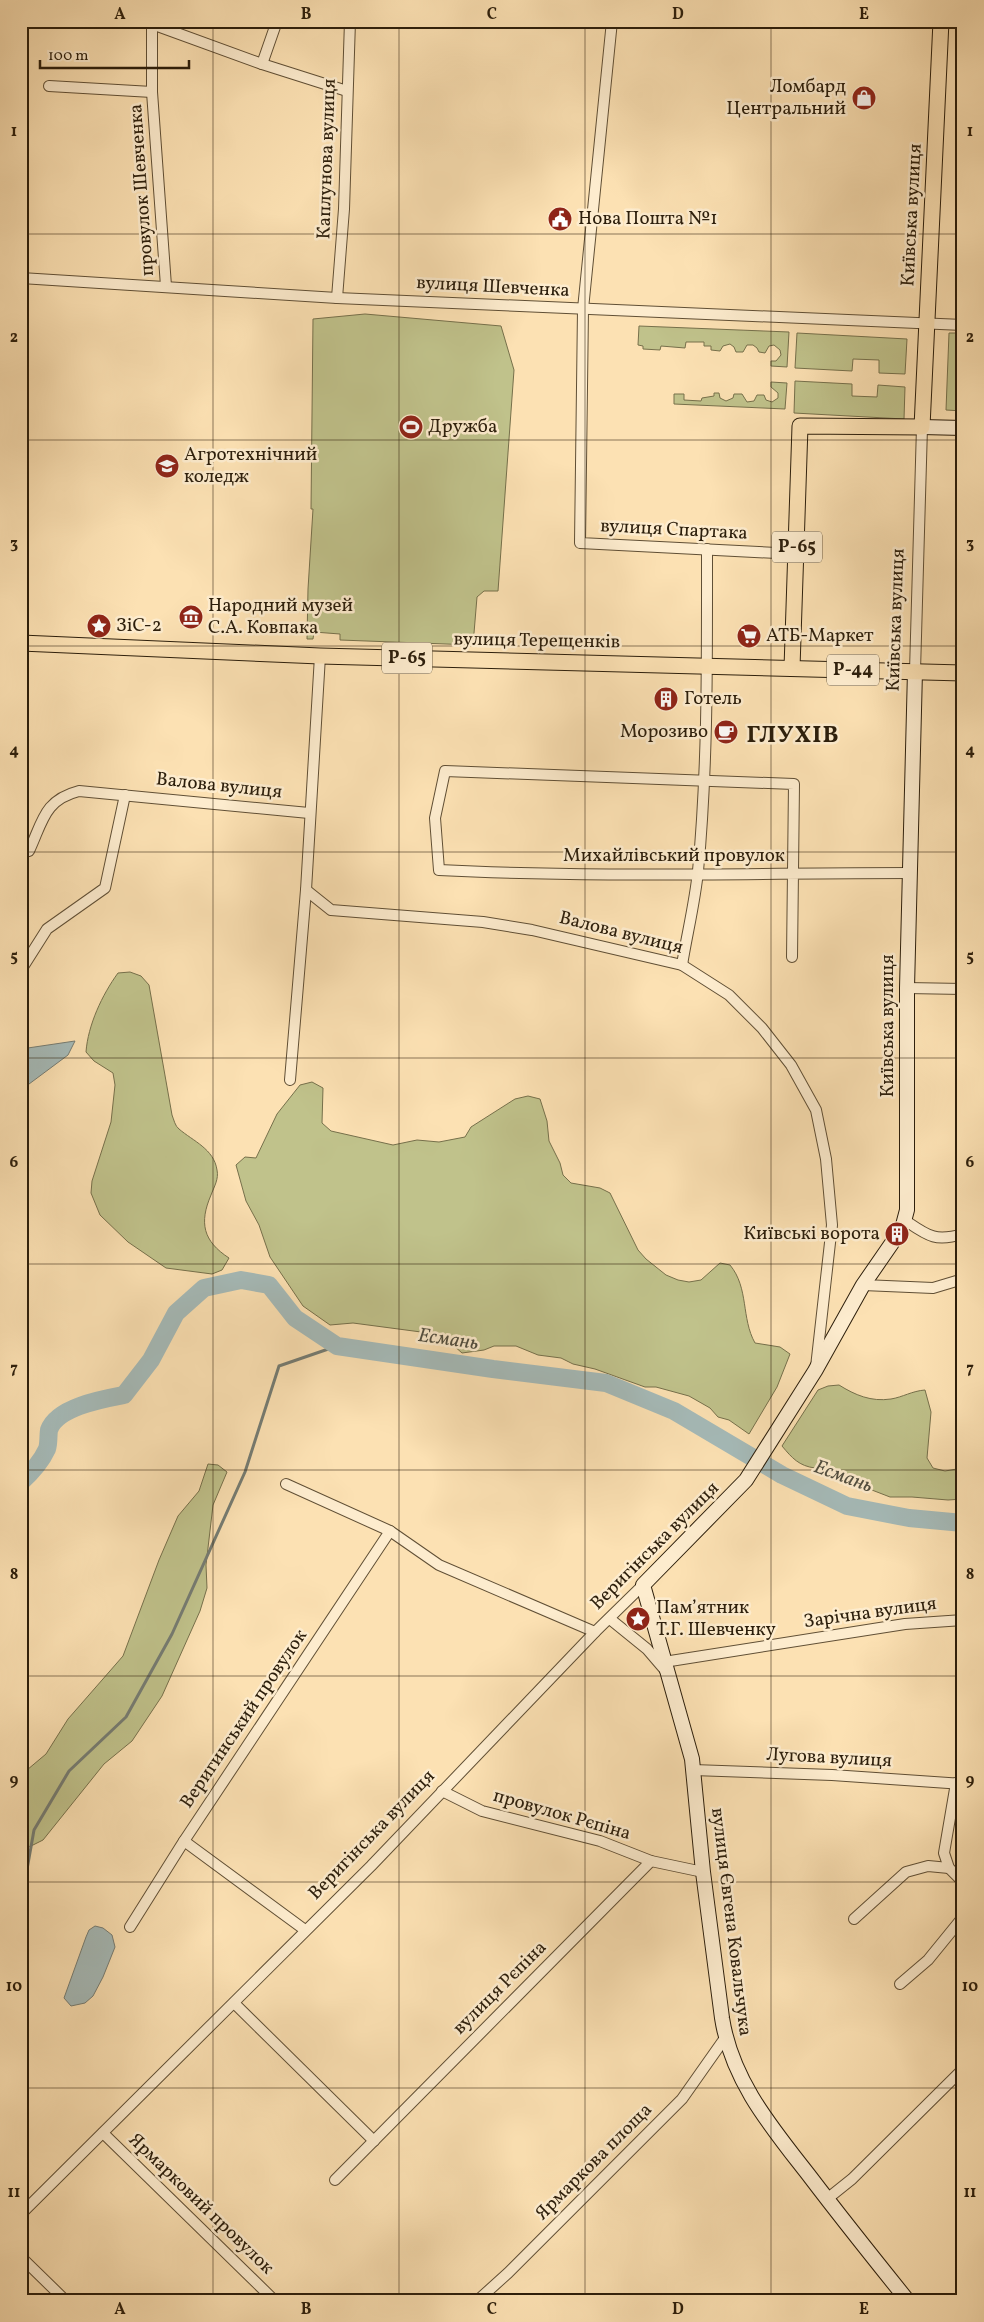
<svg xmlns="http://www.w3.org/2000/svg" width="984" height="2322" viewBox="0 0 984 2322" font-family="Vollkorn,serif">
<style>
.green{fill:#c0c28b;stroke:#76704b}
.water{fill:#a5bab8;stroke:#757c73}
.lines{fill:none;stroke-linecap:round;stroke-linejoin:round}
.stream{stroke:#757c73;stroke-width:3}
.river{stroke:#a5bab8;stroke-width:18}
.secondary-tunnel{stroke:#d2ba91;stroke-width:14;stroke-dasharray:14 7;stroke-linecap:butt}
.street-casing{stroke:#604f35;stroke-width:12}
.secondary-casing{stroke:#2c1e0b;stroke-width:16}
.primary-casing{stroke:#2c1e0b;stroke-width:17}
.street{stroke:#fdecce;stroke-width:10}
.secondary{stroke:#fdecce;stroke-width:14}
.primary{stroke:#fce1b3;stroke-width:15}
.grid{fill:none;stroke:#2c1e0b;stroke-width:1;stroke-opacity:0.55}
.labels{text-anchor:middle;dominant-baseline:central;stroke-width:5;stroke-linejoin:round;paint-order:stroke}
.shield{fill:#fdecce;stroke:#6b5c46;stroke-width:1}
.shield-label{font-size:18px;font-weight:bold;fill:#2c1e0b}
.poi-label{font-size:19px;fill:#2c1e0b;stroke:#fdecce;text-anchor:start}
.street-label{font-size:19px;fill:#2c1e0b;stroke:#fdecce}
.water-label{font-size:20px;font-style:italic;fill:#504d3f;stroke:#fdecce}
.district-label{font-size:24px;font-weight:bold;letter-spacing:1px;fill:#2c1e0b;stroke:#fdecce}
.neatline{fill:none;stroke:#2c1e0b;stroke-width:2}
.grid-label{font-size:16px;text-anchor:middle;font-weight:bold;fill:#2c1e0b}
</style>
<rect width="100%" height="100%" fill="#fce1b3"/>
<filter id="stains"><feTurbulence type="fractalNoise" baseFrequency=".004" numOctaves="4"/><feColorMatrix values="0 0 0 0 .2 0 0 0 0 .09 0 0 0 0 .02 0 0 0 .5 -.17"/></filter>
<radialGradient id="worn" r=".72"><stop offset=".6" stop-color="#630" stop-opacity="0"/><stop offset="1" stop-color="#630" stop-opacity=".3"/></radialGradient>
<g class="green">
<path d="M365,314L501,326L514,370L498,591H484L477,597L473,645L340,640V634L314,632L313,639H307L308,589L313,509H311L313,319Z"/>
<path d="M639,326L789,332L787,367L771,366V361H776L781,355L780,350L774,345L769,346L765,353L759,352L757,348L753,345H747L743,352H736L734,347L730,344L723,346L720,351L711,350V346H704V342H686L685,348L661,346L660,350L643,349V346L638,345Z"/>
<path d="M797,333L907,339L905,374L879,373V360L853,359L852,371L795,368Z"/>
<path d="M949,333H963V411L946,410Z"/>
<path d="M795,381L852,384V396L877,397L878,385L905,387L904,419L794,413Z"/>
<path d="M771,382L787,383L785,409L674,404V394H684V400L701,401L702,398L714,396V393H719L720,398L726,401L733,398L734,394H742L747,402L754,401L757,395H764L766,400L772,402L778,398V393L771,387Z"/>
<path d="M130,972L141,976L149,985L172,1115C174,1120 175,1126 179,1129C193,1141 214,1149 217,1170C219,1179 214,1187 211,1195C199,1223 203,1241 229,1258L222,1270L212,1274L166,1268L128,1242L100,1215L91,1193L92,1181L111,1122L115,1085L113,1073L94,1061L86,1052C88,1025 102,995 118,973Z"/>
<path d="M312,1082L323,1088L322,1123L331,1131L393,1145L417,1140L439,1142L465,1137L471,1127L515,1099L528,1096L540,1099L547,1121L549,1141L560,1163L563,1175L571,1183L600,1188L610,1193L638,1250L646,1259L666,1275L678,1280L689,1282L701,1280L720,1263L730,1265C749,1288 741,1318 755,1343L780,1347L790,1354L777,1387L749,1434L729,1420L718,1417L710,1408L689,1396L656,1387H645L595,1369L573,1364L561,1358L538,1355L516,1346H494L484,1350L462,1353L453,1345L421,1332L353,1323L330,1325L303,1306L270,1257L259,1225L246,1201L236,1165L245,1157L256,1158L277,1114L300,1085Z"/>
<path d="M839,1385C855,1395 871,1402 891,1399C903,1397 912,1391 925,1390L931,1412L927,1458L933,1468L945,1471L963,1468V1499L948,1500L912,1497H890L815,1468C799,1466 792,1458 782,1446L818,1390L828,1386Z"/>
<path d="M208,1464L218,1465L227,1472L213,1505L206,1565L207,1588L200,1611L162,1696L132,1741L104,1764L43,1840L21,1851V1775L46,1754L68,1719L123,1656L159,1560L178,1516L199,1491Z"/>
</g>
<g class="water">
<path d="M75,1041L68,1055L21,1090V1049Z"/>
<path d="M95,1926L103,1928L112,1935L115,1947L103,1977L93,1996L85,2003L71,2006L64,1998L86,1937L89,1930Z"/>
</g>
<g class="lines">
<path class="stream" d="M22,1997V1920L26,1875L34,1830L69,1771L126,1717L172,1634L245,1472L279,1366L337,1346"/>
<path class="river" d="M21,1482C31,1473 41,1462 47,1449C49,1443 48,1436 49,1430C57,1407 103,1399 124,1395L151,1360L176,1313L204,1288L241,1280L269,1285L295,1318L337,1346L493,1369L606,1383L674,1411L782,1475L847,1506L909,1518L963,1523"/>
<path class="secondary-tunnel" d="M892,1243L903,1225"/>
<defs>
<g id="street">
<path d="M152,21V92L166,286"/>
<path d="M612,21L583,309L580,543L796,554"/>
<path d="M152,24L262,64L347,91"/>
<path d="M262,64L277,21"/>
<path d="M49,86L152,92"/>
<path d="M21,278L337,298L963,325"/>
<path d="M337,298L344,209L350,21"/>
<path d="M915,671L922,427"/>
<path d="M21,852L29,851C43,821 44,800 79,791L309,813"/>
<path d="M306,890L331,910L483,922L532,930L682,965L729,995L762,1028L791,1065L816,1110L826,1159L832,1225L816,1367"/>
<path d="M792,957L794,784L445,771L435,818L439,870C596,878 753,873 910,873"/>
<path d="M682,965C687,934 695,902 698,871C708,764 707,657 707,549"/>
<path d="M21,970L47,929L105,888L125,795"/>
<path d="M907,988L963,989"/>
<path d="M290,1080L306,890L320,656"/>
<path d="M906,1221C928,1236 935,1242 963,1234"/>
<path d="M863,1285L933,1288L963,1279"/>
<path d="M286,1484L390,1531L439,1565L595,1632"/>
<path d="M610,1619L647,1649L665,1670"/>
<path d="M664,1662L905,1624L963,1620"/>
<path d="M693,1770L832,1775L963,1784"/>
<path d="M956,1783L944,1853L949,1868L963,1882"/>
<path d="M442,1791L482,1811L600,1841L651,1861L703,1872"/>
<path d="M184,1841L305,1930"/>
<path d="M854,1919L906,1872L928,1866L949,1868"/>
<path d="M130,1927L184,1841L390,1531"/>
<path d="M900,1984L928,1960L963,1917"/>
<path d="M234,2003L374,2141"/>
<path d="M103,2133L275,2301"/>
<path d="M335,2180L651,1861"/>
<path d="M827,2199L852,2179L963,2069"/>
<path d="M21,2214L371,1866L595,1632L643,1585"/>
<path d="M21,2257L66,2301"/>
<path d="M477,2301L508,2273L682,2099L725,2038"/>
</g>
<g id="secondary">
<path d="M922,427L963,428"/>
<path d="M903,1225L907,1210V988L915,671"/>
<path d="M892,1243L863,1285L815,1371L746,1480L643,1585L692,1759L703,1872L722,2018C732,2082 773,2129 811,2178C843,2220 875,2260 908,2301"/>
</g>
<g id="primary">
<path d="M21,643L320,656L963,673"/>
<path d="M792,668L800,426L922,427L941,21"/>
</g>
</defs>
<use href="#street" class="street-casing"/>
<use href="#secondary" class="secondary-casing"/>
<use href="#primary" class="primary-casing"/>
<use href="#street" class="street"/>
<use href="#secondary" class="secondary"/>
<use href="#primary" class="primary"/>
</g>
<path class="grid" d="M213,21V2301M399,21V2301M585,21V2301M771,21V2301M21,234H963M21,440H963M21,646H963M21,852H963M21,1058H963M21,1264H963M21,1470H963M21,1676H963M21,1882H963M21,2088H963"/>
<defs>
<symbol id="shop-disc" viewBox="-11 -11 22 22"><circle r="9.5" fill="#8f2418" stroke="#fdecce"/><path d="M-5-2.5h2.3a2.7 3.5 0 0 1 5.4 0H5L5.5 6h-11ZM-1.5-2.5h3a1.5 2.3 0 0 0-3 0Z" fill="#fff"/></symbol>
<symbol id="civic-disc" viewBox="-11 -11 22 22"><circle r="9.5" fill="#8f2418" stroke="#fdecce"/><path d="M-.6-6.5H3V-4.5H.6V-3L4-1V1h2V6H-6V1h2V-1L-.6-3ZM-1.2 2.5V6h2.4V2.5Z" fill="#fff"/></symbol>
<symbol id="stadium-disc" viewBox="-11 -11 22 22"><circle r="9.5" fill="#8f2418" stroke="#fdecce"/><path d="M0-5a6.5 5 0 1 0 0 10a6.5 5 0 1 0 0-10ZM-3.5-1.8h7v3.6h-7Z" fill="#fff"/></symbol>
<symbol id="university-disc" viewBox="-11 -11 22 22"><circle r="9.5" fill="#8f2418" stroke="#fdecce"/><path d="M0-5L7-2L0 1L-7-2ZM-4 1L0 2.5L4 1V4Q0 6-4 4Z" fill="#fff"/></symbol>
<symbol id="museum-disc" viewBox="-11 -11 22 22"><circle r="9.5" fill="#8f2418" stroke="#fdecce"/><path d="M0-6L6-3V-2H-6V-3ZM-5-1h2V3h-2ZM-1-1h2V3h-2ZM3-1h2V3H3ZM-6 4H6V6H-6Z" fill="#fff"/></symbol>
<symbol id="sight-disc" viewBox="-11 -11 22 22"><circle r="9.5" fill="#8f2418" stroke="#fdecce"/><path d="M0-6L1.8-2.2L6-1.7L2.9 1.2L3.7 5.4L0 3.3L-3.7 5.4L-2.9 1.2L-6-1.7L-1.8-2.2Z" fill="#fff"/></symbol>
<symbol id="supermarket-disc" viewBox="-11 -11 22 22"><circle r="9.5" fill="#8f2418" stroke="#fdecce"/><path d="M-6-5.5h2.5l.6 2H6L4.5 2H-2.5L-4.4-4H-6ZM-1.5 3.2a1.3 1.3 0 1 0 .1 0ZM3 3.2a1.3 1.3 0 1 0 .1 0Z" fill="#fff"/></symbol>
<symbol id="building-disc" viewBox="-11 -11 22 22"><circle r="9.5" fill="#8f2418" stroke="#fdecce"/><path d="M-4-6H4V6H1V3H-1V6H-4ZM-2.5-4.3h1.7v1.8h-1.7ZM.8-4.3h1.7v1.8H.8ZM-2.5-1h1.7V.8h-1.7ZM.8-1h1.7V.8H.8Z" fill="#fff"/></symbol>
<symbol id="cafe-disc" viewBox="-11 -11 22 22"><circle r="9.5" fill="#8f2418" stroke="#fdecce"/><path d="M-5.5-4.5H6V0H3Q3 3.5 0 3.5H-2.5Q-5.5 3.5-5.5 0ZM3-3.2v2h1.7v-2ZM-6 4.5H4V6H-6Z" fill="#fff"/></symbol>
</defs>
<g fill-rule="evenodd">
<use href="#shop-disc" x="850" y="84" width="28" height="28"/>
<use href="#civic-disc" x="546" y="205" width="28" height="28"/>
<use href="#stadium-disc" x="397" y="413" width="28" height="28"/>
<use href="#university-disc" x="153" y="452" width="28" height="28"/>
<use href="#museum-disc" x="177" y="603" width="28" height="28"/>
<use href="#sight-disc" x="85" y="612" width="28" height="28"/>
<use href="#supermarket-disc" x="735" y="622" width="28" height="28"/>
<use href="#building-disc" x="652" y="685" width="28" height="28"/>
<use href="#cafe-disc" x="712" y="718" width="28" height="28"/>
<use href="#building-disc" x="883" y="1220" width="28" height="28"/>
<use href="#sight-disc" x="624" y="1605" width="28" height="28"/>
</g>
<g class="labels">
<g class="shield">
<rect x="772" y="531.5" width="50" height="31" rx="4"/>
<rect x="382" y="642.5" width="50" height="31" rx="4"/>
<rect x="827" y="654.5" width="52" height="31" rx="4"/>
</g>
<g class="shield-label">
<text x="797" y="547">Р-65</text>
<text x="407" y="658">Р-65</text>
<text x="853" y="670">Р-44</text>
</g>
<g class="poi-label">
<text x="846" y="87" text-anchor="end">Ломбард<tspan x="846" dy="22">Центральний</tspan></text>
<text x="578" y="219">Нова Пошта №1</text>
<text x="428" y="427">Дружба</text>
<text x="184" y="455">Агротехнічний<tspan x="184" dy="22">коледж</tspan></text>
<text x="208" y="606">Народний музей<tspan x="208" dy="22">С.А. Ковпака</tspan></text>
<text x="116" y="626">ЗіС-2</text>
<text x="766" y="636">АТБ-Маркет</text>
<text x="684" y="699">Готель</text>
<text x="708" y="732" text-anchor="end">Морозиво</text>
<text x="880" y="1234" text-anchor="end">Київські ворота</text>
<text x="656" y="1608">Пам’ятник<tspan x="656" dy="22">Т.Г. Шевченку</tspan></text>
</g>
<g class="street-label">
<text transform="translate(327 159) rotate(-88)">Каплунова вулиця</text>
<text transform="translate(142 190) rotate(-94)">провулок Шевченка</text>
<text transform="translate(912 215) rotate(-87)">Київська вулиця</text>
<text transform="translate(493 287) rotate(3)">вулиця Шевченка</text>
<text transform="translate(674 530) rotate(3)">вулиця Спартака</text>
<text transform="translate(896 620) rotate(-88)">Київська вулиця</text>
<text transform="translate(537 641) rotate(1)">вулиця Терещенків</text>
<text transform="translate(219 786) rotate(6)">Валова вулиця</text>
<text x="674" y="856">Михайлівський провулок</text>
<text transform="translate(621 933) rotate(14)">Валова вулиця</text>
<text transform="translate(888 1026) rotate(-90)">Київська вулиця</text>
<text transform="translate(655 1546) rotate(-45)">Веригінська вулиця</text>
<text transform="translate(870 1613) rotate(-8)">Зарічна вулиця</text>
<text transform="translate(244 1719) rotate(-56)">Веригинський провулок</text>
<text transform="translate(829 1758) rotate(3)">Лугова вулиця</text>
<text transform="translate(562 1815) rotate(16)">провулок Рєпіна</text>
<text transform="translate(372 1835) rotate(-46)">Веригінська вулиця</text>
<text transform="translate(731 1922) rotate(83)">вулиця Євгена Ковальчука</text>
<text transform="translate(500 1988) rotate(-45)">вулиця Рєпіна</text>
<text transform="translate(594 2162) rotate(-45)">Ярмаркова площа</text>
<text transform="translate(201 2204) rotate(44)">Ярмарковий провулок</text>
</g>
<g class="water-label">
<text transform="translate(448 1340) rotate(8)">Есмань</text>
<text transform="translate(843 1477) rotate(20)">Есмань</text>
</g>
<g class="district-label">
<text x="793" y="736">ГЛУХІВ</text>
</g>
</g>
<rect width="984" height="2322" fill="none" stroke="#fce1b3" stroke-width="55"/>
<path d="M40 60v8h149v-8" fill="none" stroke="#2c1e0b" stroke-width="2.5"/>
<text x="48" y="60" font-size="15" fill="#2c1e0b" stroke="#fdecce" stroke-width="4" paint-order="stroke">100 m</text>
<rect x="28" y="28" width="928" height="2266" class="neatline"/>
<g class="grid-label">
<text x="120" y="19">A</text>
<text x="306" y="19">B</text>
<text x="492" y="19">C</text>
<text x="678" y="19">D</text>
<text x="864" y="19">E</text>
<text x="14" y="136">1</text>
<text x="970" y="136">1</text>
<text x="14" y="342">2</text>
<text x="970" y="342">2</text>
<text x="14" y="548">3</text>
<text x="970" y="548">3</text>
<text x="14" y="755">4</text>
<text x="970" y="755">4</text>
<text x="14" y="961">5</text>
<text x="970" y="961">5</text>
<text x="14" y="1167">6</text>
<text x="970" y="1167">6</text>
<text x="14" y="1373">7</text>
<text x="970" y="1373">7</text>
<text x="14" y="1579">8</text>
<text x="970" y="1579">8</text>
<text x="14" y="1785">9</text>
<text x="970" y="1785">9</text>
<text x="14" y="1991">10</text>
<text x="970" y="1991">10</text>
<text x="14" y="2197">11</text>
<text x="970" y="2197">11</text>
<text x="120" y="2314">A</text>
<text x="306" y="2314">B</text>
<text x="492" y="2314">C</text>
<text x="678" y="2314">D</text>
<text x="864" y="2314">E</text>
</g>
<rect width="100%" height="100%" filter="url(#stains)"/>
<rect width="100%" height="100%" fill="url(#worn)"/>
</svg>
